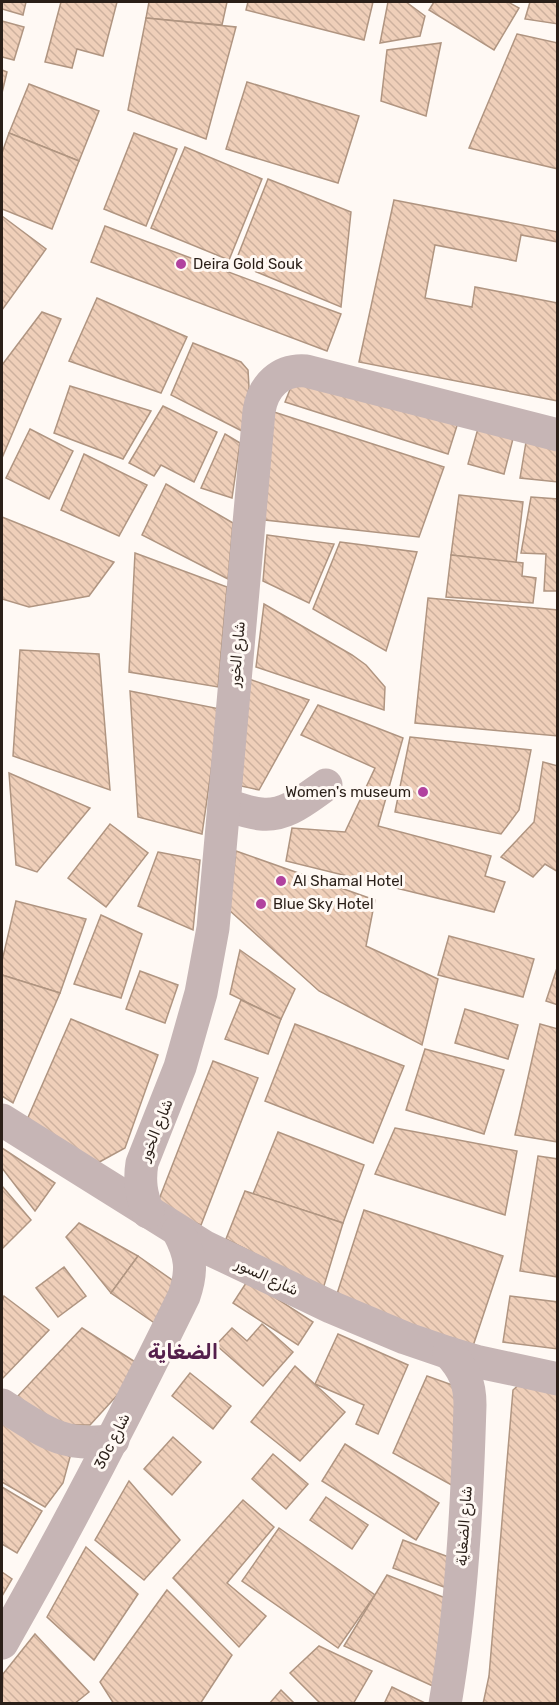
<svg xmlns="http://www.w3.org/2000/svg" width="559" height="1705" viewBox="0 0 559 1705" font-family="Rubik,Cairo,sans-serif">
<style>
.building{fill:url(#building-back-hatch);stroke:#b09581;stroke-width:1.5}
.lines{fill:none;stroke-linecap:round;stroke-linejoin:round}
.minor{stroke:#c6b5b5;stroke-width:33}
.poi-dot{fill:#b1429f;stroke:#fff9f4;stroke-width:2}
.labels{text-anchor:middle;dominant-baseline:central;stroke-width:6;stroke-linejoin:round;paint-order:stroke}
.poi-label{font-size:15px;fill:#2a1f18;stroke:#fff9f4;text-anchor:start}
.street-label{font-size:15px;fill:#2a1f18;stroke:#fff9f4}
.district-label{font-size:21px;font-weight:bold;fill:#551f4c;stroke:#fff9f4}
</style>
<defs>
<pattern id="building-back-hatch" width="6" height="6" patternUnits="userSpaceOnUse" patternTransform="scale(1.5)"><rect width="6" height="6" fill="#efcfb9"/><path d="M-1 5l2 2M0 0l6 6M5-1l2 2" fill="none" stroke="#cdb19e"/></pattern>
</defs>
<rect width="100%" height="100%" fill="#fff9f4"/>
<g class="building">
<path d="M2,2H26L23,15L2,9Z"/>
<path d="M61,2H117L103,56L77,49L72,68L45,62Z"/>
<path d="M149,2H227L222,25L146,18Z"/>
<path d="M248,2H373L364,40L246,10Z"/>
<path d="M388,2H406L425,16L420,36L380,43Z"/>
<path d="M434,2H508L519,8L494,50L429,10Z"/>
<path d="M530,2H558V24L525,19Z"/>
<path d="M146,18L236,27L206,139L128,110Z"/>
<path d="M2,21L24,27L14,60L2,57Z"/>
<path d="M517,34L558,43V169L469,148Z"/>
<path d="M441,43L426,116L381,101L387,50Z"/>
<path d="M2,70L7,72L2,93Z"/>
<path d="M247,82L359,116L338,183L226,149Z"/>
<path d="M29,84L99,111L79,161L9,133Z"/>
<path d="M9,133L79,161L52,229L2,209V153Z"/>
<path d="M134,133L177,149L146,226L104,209Z"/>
<path d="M185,147L262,179L229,260L151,228Z"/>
<path d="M268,179L351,212L341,307L235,263Z"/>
<path d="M394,200L558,232V242L521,235L516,261L435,245L425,298L472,307L475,287L558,303V401L359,362Z"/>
<path d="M2,216L46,249L2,310Z"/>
<path d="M105,226L341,314L327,351L91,262Z"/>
<path d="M97,298L187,337L161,393L69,361Z"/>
<path d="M42,312L61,319L2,458V365Z"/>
<path d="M193,343L241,362L248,370L249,387L242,431L171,395Z"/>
<path d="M321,378L461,413L448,454L285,402L291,387Z"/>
<path d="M70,386L151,411L123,459L54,433Z"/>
<path d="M163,406L217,432L194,482L161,465L154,476L129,463Z"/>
<path d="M274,412L444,467L419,537L256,519Z"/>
<path d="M481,418L516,427L504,474L468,464Z"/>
<path d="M30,429L73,451L49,499L6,478Z"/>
<path d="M225,434L240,443L232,498L201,488Z"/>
<path d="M527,436L558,441V482L520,478Z"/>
<path d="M84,454L147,485L119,536L61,510Z"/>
<path d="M166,484L233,523L228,579L142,535Z"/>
<path d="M459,495L523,502L516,563L451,555Z"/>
<path d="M531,497L558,499V591H544L546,554L521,553Z"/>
<path d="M2,517L114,562L89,596L29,607L2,599Z"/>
<path d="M267,535L334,544L309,603L263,581Z"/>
<path d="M340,542L417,552L386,651L313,609Z"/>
<path d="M135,553L227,587L218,687L129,672Z"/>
<path d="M451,555L523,563L522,576L536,578L533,603L446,597Z"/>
<path d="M428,598L558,610V736L415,723Z"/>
<path d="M264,604L352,655L366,665L385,687L384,710L256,667Z"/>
<path d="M20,650L99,654L110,790L13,756Z"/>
<path d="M249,679L309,700L259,790L241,786Z"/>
<path d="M130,691L220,709L202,834L138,817Z"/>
<path d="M318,705L403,738L378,826L491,856L485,876L505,882L494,912L286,861L292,828L345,832L375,768L301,735Z"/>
<path d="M410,737L531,750L519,810L501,834L395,812Z"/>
<path d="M543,762L558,766V872L545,864L533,877L501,857L534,822Z"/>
<path d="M9,773L90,808L37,872L16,865Z"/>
<path d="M110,824L148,853L106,907L68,878Z"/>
<path d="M236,851L375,900L366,946L438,979L422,1045L319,991L229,910Z"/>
<path d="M158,852L200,860L193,930L138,906Z"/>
<path d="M16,901L86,919L60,993L2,975V961Z"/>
<path d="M101,915L142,934L121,998L74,984Z"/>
<path d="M449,936L534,959L523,997L438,975Z"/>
<path d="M240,950L295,989L281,1019L230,994Z"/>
<path d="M558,965V1005L546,1001Z"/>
<path d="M140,971L178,985L165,1023L126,1009Z"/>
<path d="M2,975L60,993L13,1103L2,1096Z"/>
<path d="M241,1000L281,1019L268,1054L225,1039Z"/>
<path d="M465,1009L518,1025L508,1059L455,1043Z"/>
<path d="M71,1019L158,1055L125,1148L92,1166L26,1122Z"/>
<path d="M295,1024L404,1066L373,1143L265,1101Z"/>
<path d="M540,1024L558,1029V1142L515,1135Z"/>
<path d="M425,1049L504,1070L484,1134L406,1110Z"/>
<path d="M213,1061L258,1078L201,1225L156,1207Z"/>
<path d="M395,1128L517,1151L505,1215L375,1174Z"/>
<path d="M278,1132L364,1165L343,1223L253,1194Z"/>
<path d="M2,1148L55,1183L35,1211L2,1168Z"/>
<path d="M538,1156L558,1159V1277L520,1271Z"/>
<path d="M2,1186L31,1220L2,1249Z"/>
<path d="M245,1191L343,1223L323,1289L226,1239Z"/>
<path d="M364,1210L503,1256L473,1346L335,1300Z"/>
<path d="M79,1223L138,1256L111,1293L66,1237Z"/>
<path d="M138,1256L182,1287L156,1324L111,1293Z"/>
<path d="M64,1267L86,1296L58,1317L36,1288Z"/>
<path d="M248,1280L313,1322L298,1345L233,1303Z"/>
<path d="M4,1296L49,1330L2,1379V1301Z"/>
<path d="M510,1296L558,1302V1349L503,1342Z"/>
<path d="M262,1324L293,1352L263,1386L216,1345L232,1328L247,1341Z"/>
<path d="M82,1328L143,1367L90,1425H60L16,1398Z"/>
<path d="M338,1334L408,1365L378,1434L356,1424L364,1405L315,1384Z"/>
<path d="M295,1366L345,1412L300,1461L251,1422Z"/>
<path d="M190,1373L231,1406L213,1429L172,1396Z"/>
<path d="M427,1376L458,1387L457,1488L393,1453Z"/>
<path d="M525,1379L558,1382V1704H483L489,1676L513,1390Z"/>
<path d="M2,1411L70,1457L63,1483L45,1507L2,1482Z"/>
<path d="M173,1437L201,1462L172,1495L144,1469Z"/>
<path d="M345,1444L439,1503L416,1540L322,1481Z"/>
<path d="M273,1454L308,1484L286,1509L252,1479Z"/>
<path d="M129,1481L180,1540L144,1580L95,1540Z"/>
<path d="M2,1487L42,1511L17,1553L2,1544Z"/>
<path d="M326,1497L368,1525L352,1549L310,1520Z"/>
<path d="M243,1500L274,1527L227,1583L266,1616L239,1647L173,1578Z"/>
<path d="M279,1528L375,1595L338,1648L242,1581Z"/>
<path d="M403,1540L454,1559L444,1587L393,1568Z"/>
<path d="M86,1547L138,1594L94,1660L47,1617Z"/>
<path d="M2,1572L12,1579L2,1596Z"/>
<path d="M387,1575L448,1599L444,1691L344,1646Z"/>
<path d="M167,1590L232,1655L200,1704H114L100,1682Z"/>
<path d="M35,1634L89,1692L74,1704H2L3,1674Z"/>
<path d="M319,1646L372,1671L353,1704H321L290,1673Z"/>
<path d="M392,1687L425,1703V1704H384Z"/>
<path d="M281,1690L295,1704H269Z"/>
</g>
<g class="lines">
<g class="minor">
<path d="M224,804C236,808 249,813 261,814C286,817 307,798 326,785"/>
<path d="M2,1120L205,1247L331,1307L405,1338L449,1353L479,1362L558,1379"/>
<path d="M148,1212C141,1195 139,1181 142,1163L180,1067L201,993L213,928L259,411C263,386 280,369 306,371L558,435"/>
<path d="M2,1405C42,1430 63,1449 113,1440"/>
<path d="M2,1643C67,1529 127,1413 184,1296C193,1270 191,1255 178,1231"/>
<path d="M445,1704C462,1605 467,1505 470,1405C470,1383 464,1369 449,1353"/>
</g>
</g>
<g class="poi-dot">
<circle cx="181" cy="264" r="6"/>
<circle cx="423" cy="792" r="6"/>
<circle cx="281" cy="881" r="6"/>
<circle cx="261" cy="904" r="6"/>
</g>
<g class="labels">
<g class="poi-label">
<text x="193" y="264">Deira Gold Souk</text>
<text x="411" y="792" text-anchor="end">Women's museum</text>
<text x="293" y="881">Al Shamal Hotel</text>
<text x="273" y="904">Blue Sky Hotel</text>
</g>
<g class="street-label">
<text transform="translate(237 654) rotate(-85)">شارع الخور</text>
<text transform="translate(156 1130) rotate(-68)">شارع الخور</text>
<text transform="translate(267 1277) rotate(25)">شارع السور</text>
<text transform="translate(112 1441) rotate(-63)">30c شارع</text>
<text transform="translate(464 1526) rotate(-86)">شارع الضغاية</text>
</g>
<g class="district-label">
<text x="183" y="1351">الضغاية</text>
</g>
</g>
<rect width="559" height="1705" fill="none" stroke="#2a1f18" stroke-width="6"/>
</svg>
